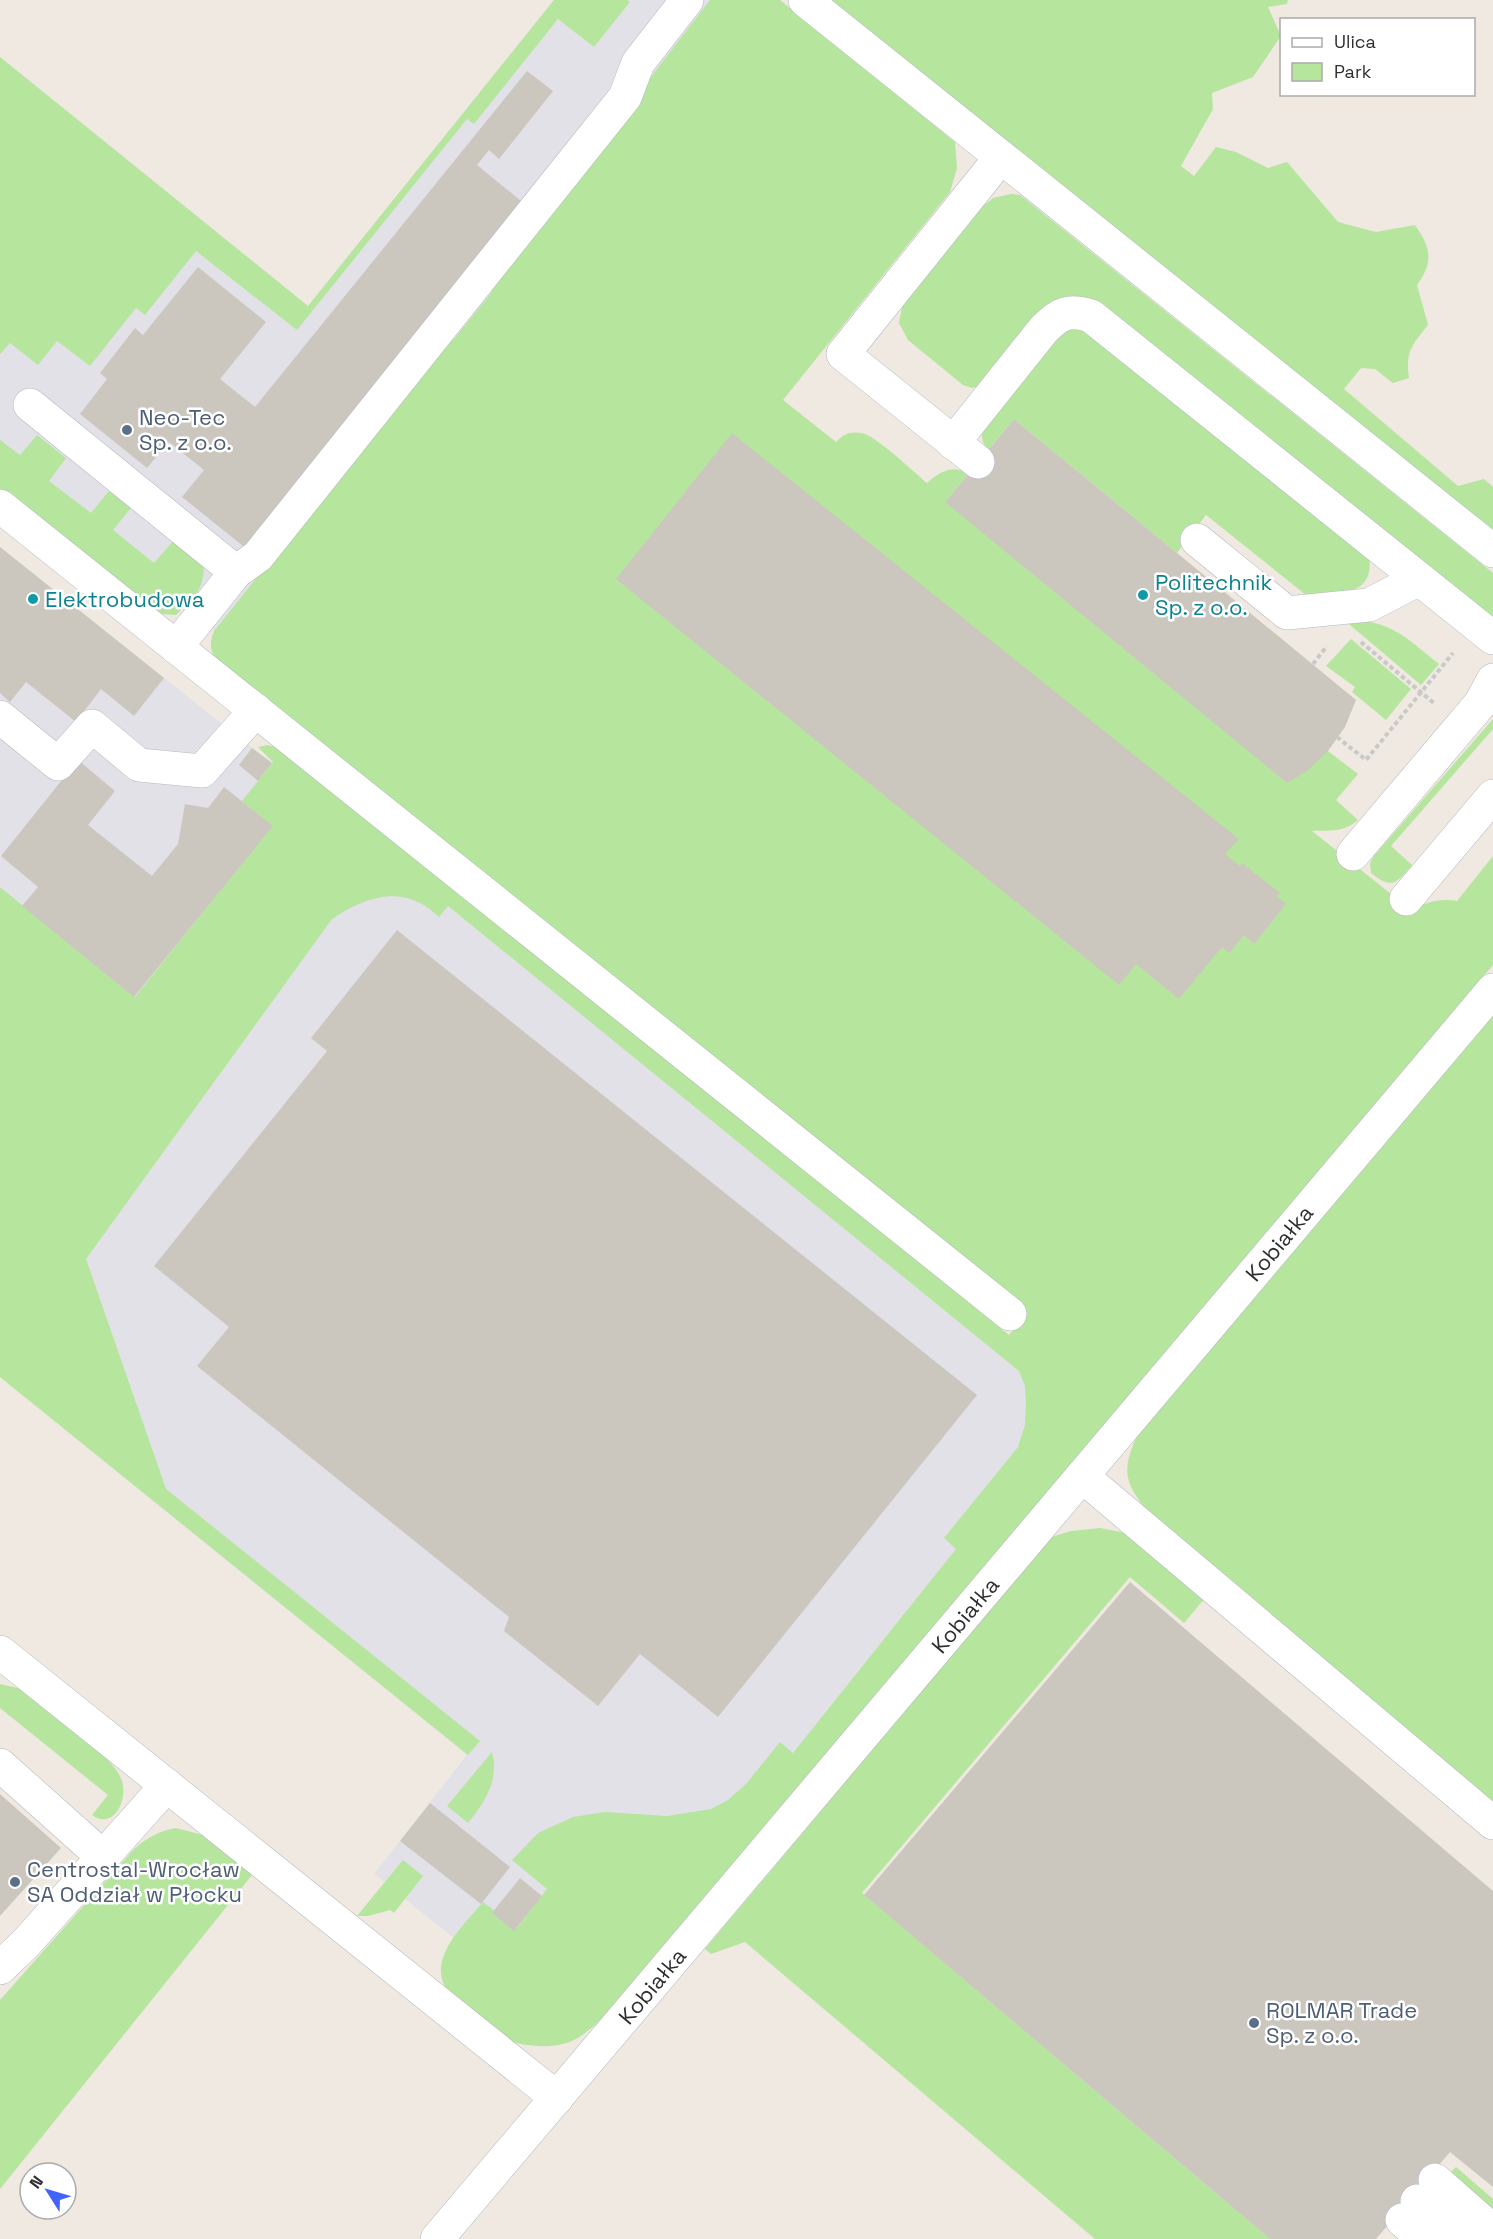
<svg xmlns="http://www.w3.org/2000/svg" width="1493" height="2239" viewBox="0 0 1493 2239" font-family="'Space Grotesk',sans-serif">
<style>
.industrial{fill:#e3e1e8}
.green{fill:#b6e59e}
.building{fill:#cbc7bf}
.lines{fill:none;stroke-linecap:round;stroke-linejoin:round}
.minor-casing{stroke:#b4b7c1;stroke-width:34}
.path{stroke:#c9c9c9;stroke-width:4;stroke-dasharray:4.5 3;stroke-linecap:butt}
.minor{stroke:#fff;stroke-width:33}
.service-dot{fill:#5c6f8a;stroke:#fff;stroke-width:2}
.culture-dot{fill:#0f9aa8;stroke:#fff;stroke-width:2}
.labels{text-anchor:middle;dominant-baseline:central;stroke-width:5;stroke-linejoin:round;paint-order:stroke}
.service-label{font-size:22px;fill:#4e5e75;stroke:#fff;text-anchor:start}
.culture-label{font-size:22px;fill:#0d838f;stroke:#fff;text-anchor:start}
.street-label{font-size:22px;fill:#2e2e2e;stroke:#fff}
</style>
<rect width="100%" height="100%" fill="#efe9e1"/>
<g class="industrial">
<path d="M554,0H733L222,637L0,459V57L308,306Z"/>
<path d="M0,547L252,748L272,763L273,761L320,799L138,1028L0,919Z"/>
<path d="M376,848L1041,1383L1040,1466L588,1998L540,2007L374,1874L467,1755L0,1377Z"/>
</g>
<g class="green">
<path d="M554,0H627L630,2L594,47L558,19L474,124L467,119L297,330L196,251L145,315L136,308L90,366L57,341L38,365L10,343L0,354V57L308,306Z"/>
<path d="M710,0H780L955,142L957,168L950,192L783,400L836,442C843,434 850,431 862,433C876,436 914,472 927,483C941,471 951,465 969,473L945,502L1328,751L1358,774L1336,800L1358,820C1342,833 1332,830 1312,831L1411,910C1428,902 1438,898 1457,901L1493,856V965L604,2017C593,2027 583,2036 570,2042C548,2050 513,2046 494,2034C484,2027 475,2017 466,2009C452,1997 440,1987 441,1968C443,1943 468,1920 483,1902L517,1928L547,1889L512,1860L538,1833L573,1817L605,1812L667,1816L711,1809L728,1800L746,1784L780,1742L793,1753L956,1549L944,1538L1018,1447L1025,1425L1026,1404L1025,1386L1019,1371L448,906L439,917C433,912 427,906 420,903C390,887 357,902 332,919L86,1259L166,1489L480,1741L468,1755L0,1377V887L135,997L272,826L242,801L273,762L258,747L268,745L278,748L1009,1335L1027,1314L218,663C210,651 209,644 214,631L448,339H454L492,292L491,285Z"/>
<path d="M827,0H1288L1287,4L1268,7L1281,36L1253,77L1212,93L1213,109L1181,166L1194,176L1216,147L1236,152L1268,168L1287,162L1338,222L1376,232L1415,225C1431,248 1434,261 1417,285L1428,325C1412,345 1405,352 1409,378L1393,383L1375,369L1361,368L1344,389L1458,486L1484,479L1493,487V536Z"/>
<path d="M1011,194L1020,195L1493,573V616L1489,618L1096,308L980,386L972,388L963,385L908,340L899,323L902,307L982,207L993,198Z"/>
<path d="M1075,320L1368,551C1378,595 1343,593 1311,599L1206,515L1177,553L1014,419L988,450L983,442L981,431L1049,337Z"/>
<path d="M37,435L66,458L49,481L91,513L109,491L131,508L113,530L154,563L175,539L204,567C203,592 193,598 176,615L162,614L147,608L0,490V440L20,455Z"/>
<path d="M1343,619C1393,621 1402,635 1439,664L1421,685Z"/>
<path d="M1351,639L1411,689L1386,720L1352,692L1355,687L1326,666Z"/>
<path d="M1493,719V729L1391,846L1412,865C1397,883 1392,890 1371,873L1370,864L1373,857Z"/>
<path d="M1493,1014V1802L1144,1507C1123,1480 1123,1467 1137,1436Z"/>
<path d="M1100,1528L1126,1533L1205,1598L1184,1623L1130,1577L862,1893L1270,2239H1095L745,1942L711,1954L705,1949L1051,1537L1071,1531Z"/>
<path d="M0,1684L22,1689L102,1754C110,1762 118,1770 122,1781C128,1799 114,1831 92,1815L108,1795L0,1708Z"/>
<path d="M492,1752C499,1781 486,1800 468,1823L447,1806Z"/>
<path d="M176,1828L203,1835L252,1875L0,2189V2000L134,1849C147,1838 159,1831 176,1828Z"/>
<path d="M403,1860L423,1876L394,1913L390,1910L368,1916H357Z"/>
<path d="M1456,2167L1493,2199V2211L1449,2174Z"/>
</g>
<g class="building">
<path d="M527,71L553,91L499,159L489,150L477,165L526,205L248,550L182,497L204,470L169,442L147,468L80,414L107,379L100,373L135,328L143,335L198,267L266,322L220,379L255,407Z"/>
<path d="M1014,419L1356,700L1345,727L1328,751L1307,771L1287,783L945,502Z"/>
<path d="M732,433L1239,839L1225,854L1240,866L1242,863L1280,893L1276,896L1286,904L1254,944L1244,935L1229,953L1222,947L1179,999L1136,964L1119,985L616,579Z"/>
<path d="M0,547L164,678L134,716L101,689L76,722L26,682L10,702L0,693Z"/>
<path d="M252,748L272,763L258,781L239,765Z"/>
<path d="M78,760L115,791L88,825L152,876L178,844L185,804L208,808L224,787L273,826L134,997L22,906L38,887L1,856Z"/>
<path d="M397,930L977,1395L718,1717L640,1654L598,1706L504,1631L509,1617L197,1366L229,1327L154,1266L327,1051L311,1038Z"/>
<path d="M1130,1582L1493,1891V2187L1450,2152L1376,2239H1270L864,1895Z"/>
<path d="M0,1794L61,1848L0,1916Z"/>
<path d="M430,1803L510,1867L481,1904L400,1841Z"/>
<path d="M520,1878L542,1896L514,1931L492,1913Z"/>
</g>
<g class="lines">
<defs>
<g id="minor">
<path d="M805,0L1493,551"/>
<path d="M30,405L236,572L176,647"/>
<path d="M953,443L1044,329C1060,313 1069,309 1091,316L1493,638"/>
<path d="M978,462L843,354L1001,157"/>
<path d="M0,506L1010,1314"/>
<path d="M1197,540L1287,613L1369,605L1419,579"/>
<path d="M236,572L258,556L625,97L638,63L687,0"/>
<path d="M0,717L58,764L92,726L139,765L202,771L256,710"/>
<path d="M1353,854L1480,704L1493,680"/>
<path d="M1406,899L1493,796"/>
<path d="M1082,1476L1493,1823"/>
<path d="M0,1652L557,2098"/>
<path d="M0,1765L103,1857L167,1785"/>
<path d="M0,1968L26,1943L103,1857"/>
<path d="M1435,2180L1493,2231"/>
<path d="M1417,2201L1464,2239"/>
<path d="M1402,2220L1424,2239"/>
<path d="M437,2239L1493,990"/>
</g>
</defs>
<use href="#minor" class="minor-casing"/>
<g class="path">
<path d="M1361,642L1435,704"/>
<path d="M1313,664L1327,646"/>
<path d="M1337,737L1366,760L1453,653"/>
</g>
<use href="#minor" class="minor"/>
</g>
<g class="service-dot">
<circle cx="127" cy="430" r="6"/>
<circle cx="15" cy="1882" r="6"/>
<circle cx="1254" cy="2023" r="6"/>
</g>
<g class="culture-dot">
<circle cx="1143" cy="595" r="6"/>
<circle cx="33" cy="599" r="6"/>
</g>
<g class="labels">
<g class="service-label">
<text x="139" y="417">Neo-Tec<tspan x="139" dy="25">Sp. z o.o.</tspan></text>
<text x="27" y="1869">Centrostal-Wrocław<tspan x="27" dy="25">SA Oddział w Płocku</tspan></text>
<text x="1266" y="2010">ROLMAR Trade<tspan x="1266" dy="25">Sp. z o.o.</tspan></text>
</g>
<g class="culture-label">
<text x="1155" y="582">Politechnik<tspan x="1155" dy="25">Sp. z o.o.</tspan></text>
<text x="45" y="599">Elektrobudowa</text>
</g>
<g class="street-label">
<text transform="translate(1279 1243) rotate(-50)">Kobiałka</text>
<text transform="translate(965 1615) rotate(-50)">Kobiałka</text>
<text transform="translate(652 1986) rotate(-50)">Kobiałka</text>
</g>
</g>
<rect x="1280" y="18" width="195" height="78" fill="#ffffff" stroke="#ababab" stroke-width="1.5"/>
<rect x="1292" y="38" width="30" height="9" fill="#ffffff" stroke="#ababab" stroke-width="1.5"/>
<text x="1334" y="48" font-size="18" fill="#2e2e2e">Ulica</text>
<rect x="1292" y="63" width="30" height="18" fill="#b6e59e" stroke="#ababab" stroke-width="1.5"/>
<text x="1334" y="78" font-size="18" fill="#2e2e2e">Park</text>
<g transform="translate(48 2191) rotate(307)"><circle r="28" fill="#ffffff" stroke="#ababab" stroke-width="1.5"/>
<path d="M0-4.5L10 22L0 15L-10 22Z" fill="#4264fb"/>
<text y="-9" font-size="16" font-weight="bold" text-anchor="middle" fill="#2e2e2e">N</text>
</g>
</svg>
